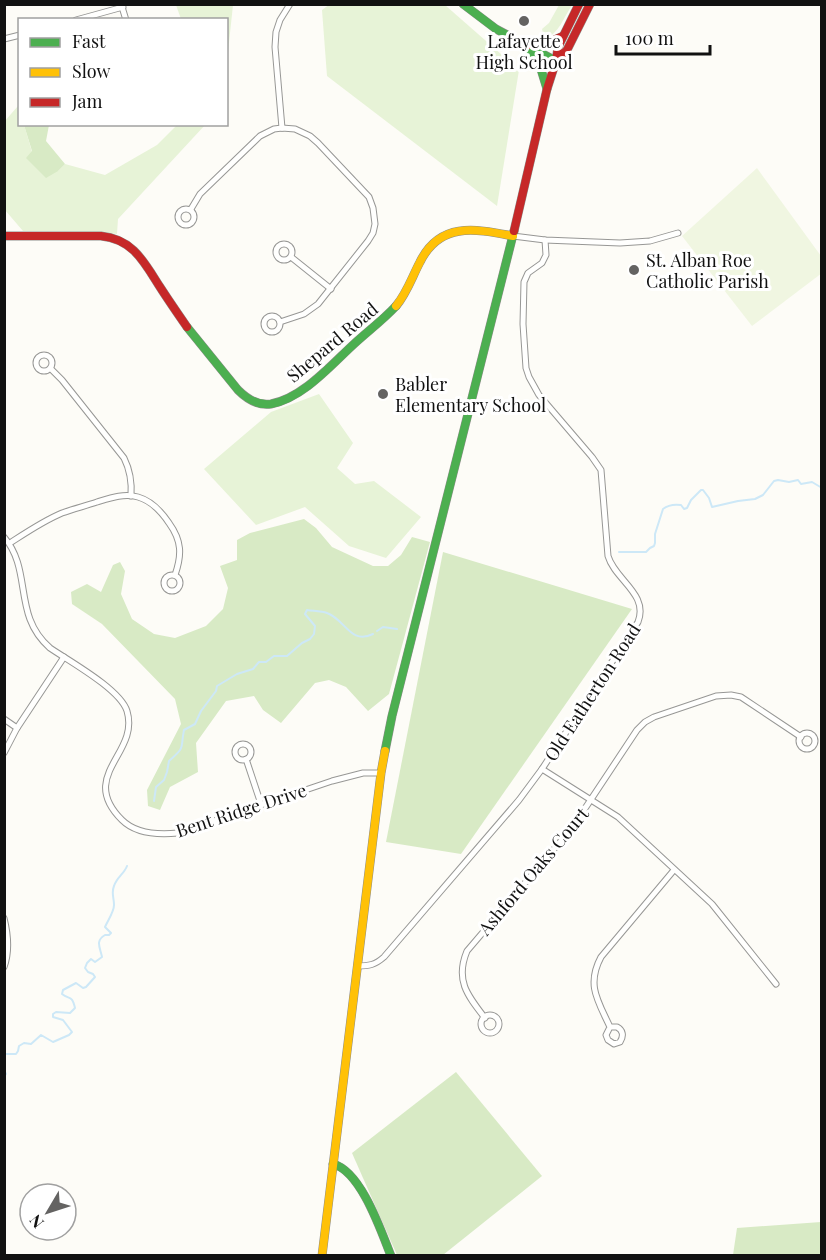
<svg xmlns="http://www.w3.org/2000/svg" width="826" height="1260" viewBox="0 0 826 1260" font-family="'Playfair Display',serif">
<style>
.green{fill:#e7f3d7}
.forest{fill:#d8eac5}
.pitch{fill:#f0f6e1}
.lines{fill:none;stroke-linecap:round;stroke-linejoin:round}
.stream{stroke:#cde8f7;stroke-width:2}
.street-casing{stroke:#979795;stroke-width:7}
.fast-casing{stroke:#8e8d8b;stroke-width:9}
.slow-casing{stroke:#8e8d8b;stroke-width:9}
.jam-casing{stroke:#8e8d8b;stroke-width:9}
.street{stroke:#fffffe;stroke-width:5}
.fast{stroke:#4caf50;stroke-width:8}
.slow{stroke:#ffc107;stroke-width:8}
.jam{stroke:#c62828;stroke-width:8}
.poi-dot{fill:#646362;stroke:#fff;stroke-width:2}
.labels{text-anchor:middle;dominant-baseline:central;stroke-width:6;stroke-linejoin:round;paint-order:stroke}
.poi-label{font-size:18px;fill:#111;stroke:#fff;text-anchor:start}
.street-label{font-size:18px;fill:#111;stroke:#fff}
</style>
<rect width="100%" height="100%" fill="#fdfcf7"/>
<g class="green">
<path d="M330,4L445,5L519,70L497,206L327,76L322,10Z"/>
<path d="M176,5H233L227,61L226,20L181,19Z"/>
<path d="M559,5H572C563,19 560,31 545,40L542,29L549,23Z"/>
<path d="M18,106L20,124L24,125L32,152L58,171L65,164L105,175L157,145L177,125H205L118,219L117,234L99,232L23,231L5,210L4,122Z"/>
<path d="M319,394L353,443L337,468L355,484L374,481L421,517L386,558L349,546L305,507L256,525L204,469L271,412Z"/>
</g>
<g class="forest">
<path d="M24,125H49L46,141L65,164L58,171L46,178L26,158L32,151Z"/>
<path d="M304,519L316,528L332,547L373,566H388L401,555L412,537L430,542L389,694L368,711L346,687L329,680L315,683L281,723L263,710L254,696L226,701L196,743L198,772L170,787L160,810L148,806L147,790L181,724L175,699L102,624L72,604L71,592L87,584L101,592L113,565L120,562L125,571L121,594L132,619L154,634L175,638L206,626L223,609L228,588L220,566L237,560V540L250,533Z"/>
<path d="M443,552L632,609L461,854L386,842Z"/>
<path d="M456,1072L542,1176L443,1255H397L352,1153Z"/>
<path d="M821,1222V1255H733L737,1228Z"/>
</g>
<path class="pitch" d="M757,168L821,256L822,273L752,326L682,236Z"/>
<g class="lines">
<g class="stream">
<path d="M619,552H646L650,548L654,546L655,543V534L663,509C668,505 674,504 681,505L684,509L687,508L691,500L701,490H703L709,498L712,507L738,501L755,499L763,495L774,481L778,480L789,482L798,480L801,484L812,482L822,488"/>
<path d="M377,631L383,627L397,629"/>
<path d="M154,801L156,787L164,780L167,772L169,761C186,746 180,750 184,730L195,724L201,711L216,691L217,686L237,674L253,669L259,662H266L274,656H287L302,643L310,639L314,634L315,626L305,614L307,610C313,611 321,611 327,613C346,620 350,645 373,634"/>
<path d="M4,1054H16L18,1051L19,1046L24,1043L31,1044L41,1035L53,1042L69,1035L72,1032L63,1020L53,1017V1014L56,1012L70,1013L75,1008C72,995 70,1000 62,994L63,990L76,983L83,988L86,987L95,977L93,974L88,972L85,968L87,963L91,959L95,962L102,957C100,947 95,941 105,935H109L111,933L105,927C108,920 114,912 114,905C114,897 111,893 114,886C117,877 124,874 127,866"/>
<path d="M4,1070L6,1074L4,1076"/>
</g>
<defs>
<g id="street">
<path d="M122,7L126,20"/>
<path d="M76,20L123,7"/>
<path d="M4,39L20,35"/>
<path d="M282,128L275,47L276,32L280,20L290,4"/>
<circle cx="186" cy="217" r="8"/>
<path d="M191,209L200,194L260,136L274,129L282,128L295,129L310,136L318,143L369,197L373,208L375,224L373,233L368,241L318,304L304,314L280,322"/>
<path d="M513,236L545,240L620,243L650,241L678,233"/>
<circle cx="284" cy="252" r="8"/>
<path d="M291,257L331,289"/>
<circle cx="272" cy="324" r="8"/>
<circle cx="44" cy="363" r="8"/>
<path d="M51,369L62,380L124,458C130,470 132,482 131,496"/>
<path d="M4,537C33,571 12,615 50,648C69,661 120,689 127,711C140,754 77,775 122,820C136,834 158,835 178,833L332,781L363,773H381"/>
<path d="M10,543C27,532 43,521 62,513C73,509 85,506 97,502C110,498 124,493 138,497C152,501 161,511 169,523C182,541 182,555 175,575"/>
<circle cx="172" cy="583" r="8"/>
<path d="M4,719L17,728"/>
<circle cx="807" cy="741" r="8"/>
<circle cx="243" cy="752" r="8"/>
<path d="M4,753L17,728L64,657"/>
<path d="M246,759L261,804"/>
<path d="M542,769L618,817L712,904L776,984"/>
<path d="M4,918C8,934 10,951 4,967"/>
<path d="M357,966C369,966 375,965 384,957L519,800L542,769L638,622C649,594 615,580 608,556L601,470L592,457L539,395L529,377L526,368L523,324L524,282L528,273L542,263L546,255L545,240"/>
<circle cx="490" cy="1024" r="9"/>
<path d="M485,1018C467,995 455,980 467,951L572,828L637,730L645,722L654,717L716,696L731,695L741,697L801,737"/>
<path d="M610,1027L606,1035L608,1040L614,1044L620,1042C624,1036 623,1030 617,1027H610C598,1001 586,985 601,957L674,870"/>
</g>
<g id="fast">
<path d="M463,4L496,29L556,61"/>
<path d="M525,45L540,66L547,89"/>
<path d="M187,327L238,390C247,399 258,406 271,404C303,398 331,365 354,344C368,331 383,320 396,306"/>
<path d="M385,751L392,716L514,231"/>
<path d="M333,1164C361,1171 381,1231 391,1256"/>
</g>
<g id="slow">
<path d="M396,306C407,293 412,277 420,262C440,221 476,229 513,236"/>
<path d="M322,1256L381,773L385,751"/>
</g>
<g id="jam">
<path d="M525,45H543L563,36"/>
<path d="M557,60L567,50L590,4"/>
<path d="M514,231L547,89L556,61L558,47L579,4"/>
<path d="M4,236H101C133,239 144,262 160,287C169,301 178,314 187,327"/>
</g>
</defs>
<use href="#street" class="street-casing"/>
<use href="#fast" class="fast-casing"/>
<use href="#slow" class="slow-casing"/>
<use href="#jam" class="jam-casing"/>
<use href="#street" class="street"/>
<use href="#fast" class="fast"/>
<use href="#slow" class="slow"/>
<use href="#jam" class="jam"/>
</g>
<g class="poi-dot">
<circle cx="524" cy="21" r="6"/>
<circle cx="634" cy="270" r="6"/>
<circle cx="383" cy="394" r="6"/>
</g>
<g class="labels">
<g class="poi-label">
<text x="524" y="41" text-anchor="middle">Lafayette<tspan x="524" dy="21">High School</tspan></text>
<text x="646" y="260">St. Alban Roe<tspan x="646" dy="21">Catholic Parish</tspan></text>
<text x="395" y="384">Babler<tspan x="395" dy="21">Elementary School</tspan></text>
</g>
<g class="street-label">
<text transform="translate(332 342) rotate(-40)">Shepard Road</text>
<text transform="translate(592 692) rotate(-57)">Old Eatherton Road</text>
<text transform="translate(241 810) rotate(-18)">Bent Ridge Drive</text>
<text transform="translate(533 871) rotate(-50)">Ashford Oaks Court</text>
</g>
</g>
<rect width="826" height="1260" fill="none" stroke="#111111" stroke-width="12"/>
<rect x="18" y="18" width="210" height="108" fill="#ffffff" stroke="#a0a0a0" stroke-width="1.5"/>
<rect x="30" y="38" width="30" height="9" fill="#4caf50" stroke="#a0a0a0" stroke-width="1.5"/>
<text x="72" y="48" font-size="18" fill="#111111">Fast</text>
<rect x="30" y="68" width="30" height="9" fill="#ffc107" stroke="#a0a0a0" stroke-width="1.5"/>
<text x="72" y="78" font-size="18" fill="#111111">Slow</text>
<rect x="30" y="98" width="30" height="9" fill="#c62828" stroke="#a0a0a0" stroke-width="1.5"/>
<text x="72" y="108" font-size="18" fill="#111111">Jam</text>
<g transform="translate(48 1212) rotate(231)"><circle r="28" fill="#ffffff" stroke="#a0a0a0" stroke-width="1.5"/>
<path d="M0-4.5L10 22L0 15L-10 22Z" fill="#646362"/>
<text y="-9" font-size="16" font-weight="bold" text-anchor="middle" fill="#111111">N</text>
</g>
<path d="M616 45v9h94v-9" fill="none" stroke="#111111" stroke-width="3"/>
<text x="625" y="45" font-size="18" fill="#111111" stroke="#ffffff" stroke-width="4.5" paint-order="stroke">100 m</text>
</svg>
